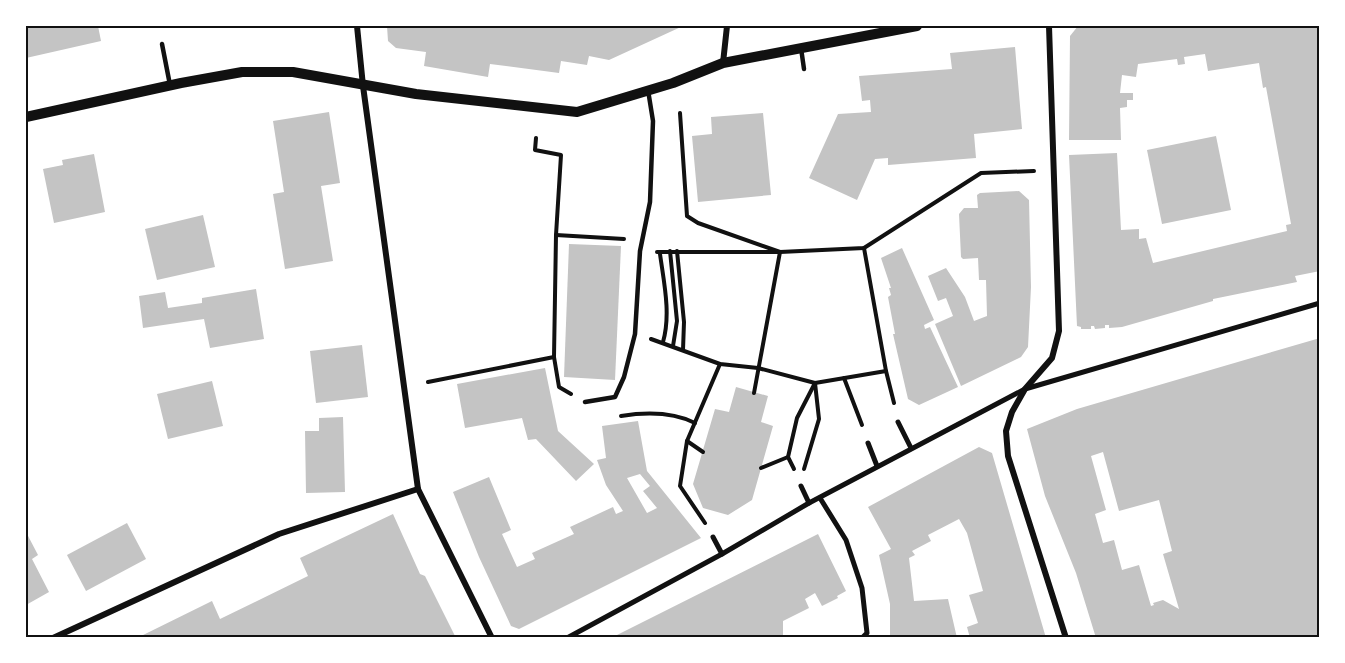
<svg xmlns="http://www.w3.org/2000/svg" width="1345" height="663" viewBox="0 0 1345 663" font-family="'Libre Baskerville',serif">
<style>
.building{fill:#c4c4c4;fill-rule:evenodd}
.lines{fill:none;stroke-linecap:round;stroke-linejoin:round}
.path{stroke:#111;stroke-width:4}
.service{stroke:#111;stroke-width:4.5}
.pedestrian{stroke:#111;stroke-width:5}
.minor{stroke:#111;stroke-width:6}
.tertiary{stroke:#111;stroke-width:10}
.neatline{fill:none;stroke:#111;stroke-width:2}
</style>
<rect width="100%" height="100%" fill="#fff"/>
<g class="building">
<path d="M26,26H98L101,41L26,58Z"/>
<path d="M387,26H683L609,60L589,56L587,65L561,61L559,73L490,64L488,77L424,66L426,52L396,48L388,41Z"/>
<path d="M1078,26H1320V271L1295,276L1297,282L1213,299V301L1122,327L1109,328V325H1105V328L1095,329L1094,326H1091V329H1081V327L1077,326L1069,155L1117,153L1121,230L1139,229V239L1146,238L1153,263L1287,231L1286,225L1291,224L1266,87L1263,88L1259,63L1208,71L1205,54L1184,57L1185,64L1178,65L1177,59L1138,64L1136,77L1122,75L1120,93H1133V100H1127V107L1120,108L1121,140H1069L1070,36Z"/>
<path d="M1015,47L1022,129L974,134L976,158L888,165V158L875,159L857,200L809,178L838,114L871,112L870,100L862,101L859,76L952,69L950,53Z"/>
<path d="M329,112L340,183L321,186L333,261L285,269L273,194L284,192L273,121Z"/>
<path d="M763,113L771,195L698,202L692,136L712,134L711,117Z"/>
<path d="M1216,136L1231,210L1162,224L1147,150Z"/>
<path d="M94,154L105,212L54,223L43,169L63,165L62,160Z"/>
<path d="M1019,191L1029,200L1031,287L1028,347L1021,357L961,386L935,324L953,316L946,298L938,301L928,276L946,268L965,297L974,321L987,316L986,280H979L978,258L963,259L961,257L959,214L964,208H978L977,195L980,193Z"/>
<path d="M203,215L215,267L157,280L145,229Z"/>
<path d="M569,244L621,246L615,380L564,377Z"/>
<path d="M902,248L934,320L924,325L925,329L930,327L958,387L919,405L908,399L893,334H895L888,297L891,295L889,288H891L881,258Z"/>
<path d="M256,289L264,339L210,348L204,319L143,328L139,296L165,292L168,308L202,303V298Z"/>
<path d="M1320,338V638H1096L1076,573L1045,496L1027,429L1077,409ZM1103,452L1119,511L1159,500L1172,551L1163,554L1179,609L1163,600L1153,603L1154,605L1151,606L1139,565L1122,570L1114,540L1103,543L1095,514L1106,510L1091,456Z"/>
<path d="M362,345L368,397L316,403L310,351Z"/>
<path d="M545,368L558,431L594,464L576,481L536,439L528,440L522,418L465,428L457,384Z"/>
<path d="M212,381L223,426L168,439L157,394Z"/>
<path d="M736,387L768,396L761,422L773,426L752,500L728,515L703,508L693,484L715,409L729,412Z"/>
<path d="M343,417L345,492L306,493L305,431H319V418Z"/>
<path d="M638,421L647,471L701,538L519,629L511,626L479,557L453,492L489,477L511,530L502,534L517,567L535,559L532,553L574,534L570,527L613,507L616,514L623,511L606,485L597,460L606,458L602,426ZM640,474L650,486L643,491L657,508L647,513L627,478Z"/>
<path d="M979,447L992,453L1046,638H970L967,627L978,623L969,595L983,591L967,533L959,519L928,535L931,541L912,551L915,555L909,558L914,601L948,599L957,638H890V604L879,555L891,549L868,507Z"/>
<path d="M393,514L420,574L425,576L456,638H137L212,601L220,619L308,576L300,558Z"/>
<path d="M127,523L146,559L86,591L67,555Z"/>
<path d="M26,532L38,555L32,559L49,592L26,605Z"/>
<path d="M818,534L846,591L837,596L838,598L822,606L815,593L805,599L809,608L783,621V638H611Z"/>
</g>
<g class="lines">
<g class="path">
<path d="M680,113L687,216L698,223L780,252L864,248L981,173L1034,171"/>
<path d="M536,138L535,150L561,155L556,235L554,357L559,387L571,394"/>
<path d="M556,235L624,239"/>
<path d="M864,248L886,371L894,403"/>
<path d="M670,251L677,321L673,346"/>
<path d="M677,251L684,322L683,350"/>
<path d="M657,252H780L754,393"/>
<path d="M660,254C664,283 671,314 663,342"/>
<path d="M651,339L720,364L758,368L815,383L886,371"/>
<path d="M844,378L862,425"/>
<path d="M428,382L554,357"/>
<path d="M621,416C646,412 673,412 695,423"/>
<path d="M687,441L703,452"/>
<path d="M761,468L788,457"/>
<path d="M794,469L788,457L797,418L815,383"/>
<path d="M804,469L819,419L815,383"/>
<path d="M705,523L680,486L687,441L720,364"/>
</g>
<g class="service">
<path d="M162,44L170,85"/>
<path d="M801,48L804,69"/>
<path d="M585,402L615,397L624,377L635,334L640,251L650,202L653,121L648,90"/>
</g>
<g class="pedestrian">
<path d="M898,422L911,448"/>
<path d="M868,443L877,466"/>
<path d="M801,486L809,503"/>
<path d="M820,498L846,540L862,588L867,633L862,638"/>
<path d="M713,537L722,554"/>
<path d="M567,638L722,554L809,503L1025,389L1320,303"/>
</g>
<g class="minor">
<path d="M357,26L363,86L418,489L492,638"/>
<path d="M1049,26L1059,331L1052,358L1025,389L1012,412L1006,431L1008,456L1066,638"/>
<path d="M723,63L727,26"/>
<path d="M53,638L279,534L418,489"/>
</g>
<path class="tertiary" d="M26,117L181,83L242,72H293L416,94L577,112L673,83L723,63L917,26"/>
</g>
<rect width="1345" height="663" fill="none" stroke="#ffffff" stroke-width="54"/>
<rect x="27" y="27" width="1291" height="609" class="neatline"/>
</svg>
